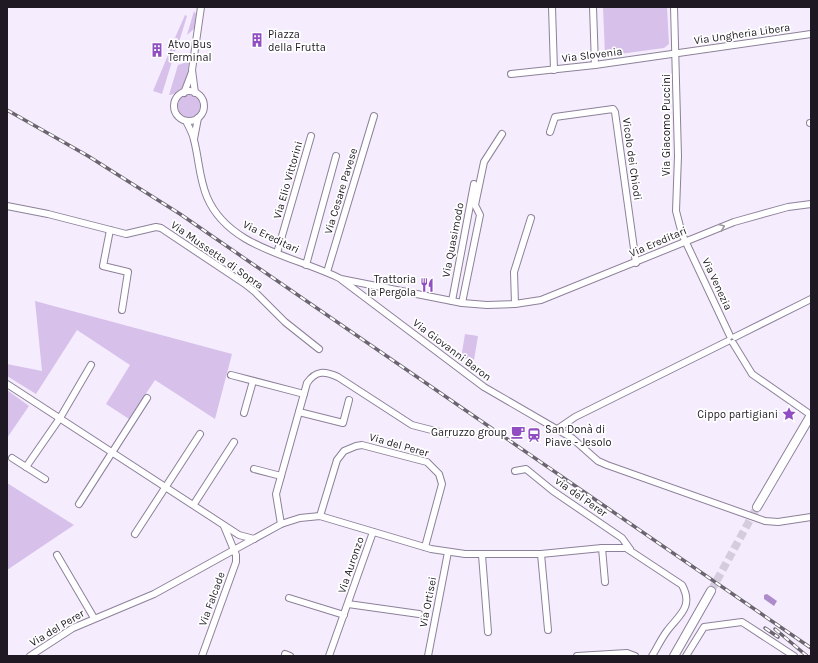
<svg xmlns="http://www.w3.org/2000/svg" width="818" height="663" viewBox="0 0 818 663" font-family="Karla,sans-serif">
<style>
.green{fill:#d7c1eb}
.water{fill:#ae8ccc}
.lines{fill:none;stroke-linecap:round;stroke-linejoin:round}
.tertiary-tunnel{stroke:#d5cddd;stroke-width:8;stroke-dasharray:8 4;stroke-linecap:butt}
.minor-casing{stroke:#8d819a;stroke-width:8}
.tertiary-casing{stroke:#8d819a;stroke-width:10}
.minor{stroke:#fff;stroke-width:6}
.tertiary{stroke:#fff;stroke-width:8}
.rail-casing{stroke:#6b6570;stroke-width:3.5}
.rail{stroke:#fff;stroke-width:2;stroke-dasharray:6;stroke-linecap:butt}
.oneway{stroke:#9a989c}
.labels{text-anchor:middle;dominant-baseline:central;stroke-width:3.5;stroke-linejoin:round;paint-order:stroke}
.poi-label{font-size:11px;fill:#1e1922;stroke:#fff;text-anchor:start}
.street-label{font-size:11px;fill:#1e1922;stroke:#fff}
</style>
<rect width="100%" height="100%" fill="#f5edfe"/>
<g class="green">
<path d="M603,7H667L669,44L664,48L605,56Z"/>
<path d="M194,11L196,14L195,28L187,35Z"/>
<path d="M185,15L187,16L179,42L174,40Z"/>
<path d="M173,43L177,45L162,94L153,91Z"/>
<path d="M187,62L189,63C187,77 186,93 169,95L178,65Z"/>
<circle cx="189" cy="106" r="11"/>
<path d="M35,301L232,354L215,419L155,380L129,419L106,404L130,365L77,330L36,394L7,376V364L42,371Z"/>
<path d="M465,334L478,336L474,360L461,358Z"/>
<path d="M7,390L29,406L7,438Z"/>
<path d="M7,483L74,525L7,570Z"/>
</g>
<path class="water" d="M767,594L777,601L774,606L764,599V595Z"/>
<g class="lines">
<path class="tertiary-tunnel" d="M711,591L757,507"/>
<defs>
<g id="minor">
<path d="M552,7L554,70"/>
<path d="M593,7L595,65"/>
<path d="M674,7L678,156L676,211L682,234L730,336"/>
<path d="M511,74L595,65L811,34"/>
<circle cx="189" cy="106" r="15"/>
<path d="M184,93L192,72"/>
<path d="M195,93L192,70L201,7"/>
<path d="M186,121C189,127 193,134 194,140C199,159 199,178 207,197C229,249 296,256 341,279L462,303L487,305L515,304L541,300L734,222L788,207L811,204"/>
<path d="M810,123H811"/>
<path d="M550,132L555,117L613,109L615,112L636,263"/>
<path d="M194,139L198,118"/>
<path d="M7,206L48,214L126,234L156,227L161,228L245,284L255,292L285,322L319,349"/>
<path d="M110,230L103,266L128,272L122,310"/>
<path d="M277,253L311,136"/>
<path d="M306,265L336,156"/>
<path d="M327,272L374,116"/>
<path d="M342,280L484,387L572,438L598,461L607,465L765,521L778,522L811,517"/>
<path d="M452,301L474,184"/>
<path d="M462,303L480,215L475,205L484,162L502,134"/>
<path d="M515,304L514,272L531,218"/>
<path d="M735,337L811,299"/>
<path d="M733,343L752,374L811,415"/>
<path d="M231,375L304,394"/>
<path d="M7,384L239,535L254,539"/>
<path d="M299,412L343,423L349,400"/>
<path d="M244,413L253,381"/>
<path d="M556,430L575,417L728,341"/>
<path d="M12,458L45,479"/>
<path d="M26,467L60,418L91,365"/>
<path d="M254,469L281,476"/>
<path d="M515,471L526,469L553,491L622,538L630,549"/>
<path d="M79,504L147,398"/>
<path d="M194,504L234,442"/>
<path d="M320,516L337,460L344,451L356,446L362,445L427,462L439,474L442,484L425,547"/>
<path d="M281,524L276,494L307,383C316,370 325,371 338,377L412,425L447,434"/>
<path d="M135,534L200,434"/>
<path d="M602,548L605,582"/>
<path d="M541,554L548,630"/>
<path d="M57,555L94,618"/>
<path d="M482,555L488,632"/>
<path d="M289,598L344,615"/>
<path d="M348,604L419,614"/>
<path d="M285,654L290,656"/>
<path d="M30,656L73,628L154,594L281,524L300,518L320,516L431,549L465,554H541L602,548H626L682,585C694,607 679,615 667,631C661,639 657,648 652,656"/>
<path d="M202,656L236,562V555L224,526"/>
<path d="M329,656L373,532"/>
<path d="M428,656L448,552"/>
<path d="M577,656L627,653L635,656"/>
<path d="M686,656L704,627L742,622L794,656"/>
</g>
<g id="tertiary">
<path d="M757,507L811,415"/>
<path d="M674,656L711,591"/>
</g>
</defs>
<use href="#minor" class="minor-casing"/>
<use href="#tertiary" class="tertiary-casing"/>
<use href="#minor" class="minor"/>
<use href="#tertiary" class="tertiary"/>
<defs>
<g id="rail">
<path d="M7,110L88,156L180,214L811,648"/>
<path d="M765,628L778,637"/>
<path d="M775,629L807,656"/>
</g>
</defs>
<use href="#rail" class="rail-casing"/>
<use href="#rail" class="rail"/>
</g>
<defs><path id="oneway-chevron" d="M-2-3.5L2.5 0L-2 3.5" fill="none" stroke-width="1.6" stroke-linecap="round" stroke-linejoin="round"/></defs>
<use class="oneway" href="#oneway-chevron" transform="translate(722 227) rotate(-22)"/>
<defs>
<symbol id="building-bare" viewBox="-9 -9 18 18"><path d="M-4-6H4V6H1V3H-1V6H-4ZM-2.5-4.3h1.7v1.8h-1.7ZM.8-4.3h1.7v1.8H.8ZM-2.5-1h1.7V.8h-1.7ZM.8-1h1.7V.8H.8Z" fill="#914ec2" stroke="#fff" stroke-width="2.5" paint-order="stroke"/></symbol>
<symbol id="restaurant-bare" viewBox="-9 -9 18 18"><path d="M-5-6h1v4h1v-4h1v4h1v-4h1v5L-1.5 .5V6h-2V.5L-5-1ZM5-6V6H3V1.5H1.5Q1.5-4 5-6Z" fill="#914ec2" stroke="#fff" stroke-width="2.5" paint-order="stroke"/></symbol>
<symbol id="sight-bare" viewBox="-9 -9 18 18"><path d="M0-6L1.8-2.2L6-1.7L2.9 1.2L3.7 5.4L0 3.3L-3.7 5.4L-2.9 1.2L-6-1.7L-1.8-2.2Z" fill="#914ec2" stroke="#fff" stroke-width="2.5" paint-order="stroke"/></symbol>
<symbol id="cafe-bare" viewBox="-9 -9 18 18"><path d="M-5.5-4.5H6V0H3Q3 3.5 0 3.5H-2.5Q-5.5 3.5-5.5 0ZM3-3.2v2h1.7v-2ZM-6 4.5H4V6H-6Z" fill="#914ec2" stroke="#fff" stroke-width="2.5" paint-order="stroke"/></symbol>
<symbol id="station-bare" viewBox="-9 -9 18 18"><path d="M-3-6H3Q5-6 5-4V2Q5 4 3 4L4.5 6H3L1.5 4h-3L-3 6H-4.5L-3 4Q-5 4-5 2V-4Q-5-6-3-6ZM-3.5-4v3h7v-3ZM-3.5 1v1.5H-2V1ZM2 1v1.5H3.5V1Z" fill="#914ec2" stroke="#fff" stroke-width="2.5" paint-order="stroke"/></symbol>
</defs>
<g fill-rule="evenodd">
<use href="#building-bare" x="247" y="30" width="20" height="20"/>
<use href="#building-bare" x="147" y="40" width="20" height="20"/>
<use href="#restaurant-bare" x="417" y="275" width="20" height="20"/>
<use href="#sight-bare" x="779" y="404" width="20" height="20"/>
<use href="#cafe-bare" x="508" y="422" width="20" height="20"/>
<use href="#station-bare" x="524" y="425" width="20" height="20"/>
</g>
<g class="labels">
<g class="poi-label">
<text x="268" y="34">Piazza<tspan x="268" dy="13">della Frutta</tspan></text>
<text x="168" y="44">Atvo Bus<tspan x="168" dy="13">Terminal</tspan></text>
<text x="416" y="279" text-anchor="end">Trattoria<tspan x="416" dy="13">la Pergola</tspan></text>
<text x="778" y="414" text-anchor="end">Cippo partigiani</text>
<text x="545" y="429">San Donà di<tspan x="545" dy="13">Piave - Jesolo</tspan></text>
<text x="507" y="432" text-anchor="end">Garruzzo group</text>
</g>
<g class="street-label">
<text transform="translate(742 34) rotate(-8)">Via Ungheria Libera</text>
<text transform="translate(592 55) rotate(-7)">Via Slovenia</text>
<text transform="translate(666 125) rotate(-90)">Via Giacomo Puccini</text>
<text transform="translate(632 159) rotate(82)">Vicolo dei Chiodi</text>
<text transform="translate(288 180) rotate(-74)">Via Elio Vittorini</text>
<text transform="translate(341 191) rotate(-73)">Via Cesare Pavese</text>
<text transform="translate(271 237) rotate(26)">Via Ereditari</text>
<text transform="translate(453 240) rotate(-79)">Via Quasimodo</text>
<text transform="translate(658 242) rotate(-23)">Via Ereditari</text>
<text transform="translate(217 255) rotate(35)">Via Mussetta di Sopra</text>
<text transform="translate(717 284) rotate(65)">Via Venezia</text>
<text transform="translate(452 350) rotate(37)">Via Giovanni Baron</text>
<text transform="translate(399 445) rotate(16)">Via del Perer</text>
<text transform="translate(581 497) rotate(35)">via del Perer</text>
<text transform="translate(351 565) rotate(-71)">Via Auronzo</text>
<text transform="translate(212 599) rotate(-70)">Via Falcade</text>
<text transform="translate(428 602) rotate(-79)">Via Ortisei</text>
<text transform="translate(57 628) rotate(-31)">Via del Perer</text>
</g>
</g>
<rect width="818" height="663" fill="none" stroke="#1e1922" stroke-width="16"/>
</svg>
